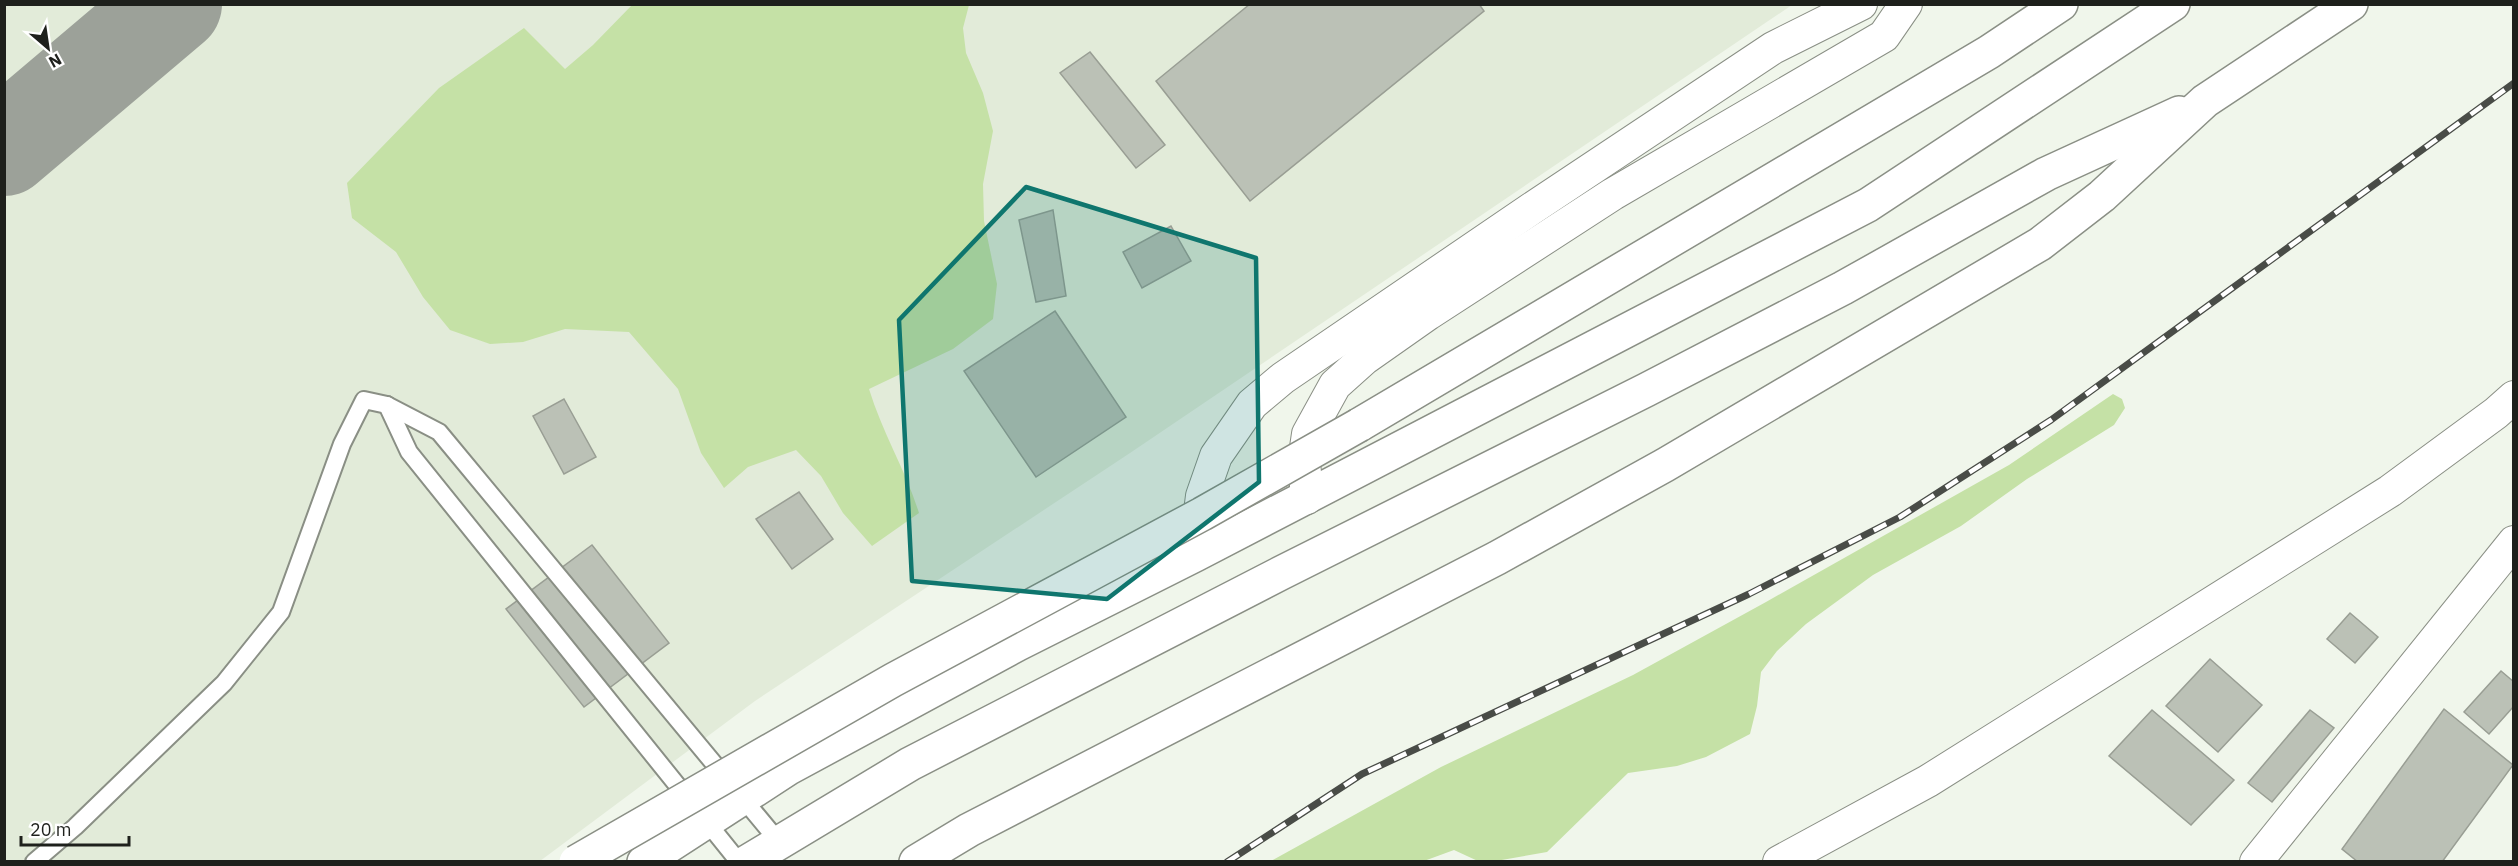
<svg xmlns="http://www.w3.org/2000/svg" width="2518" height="866" viewBox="0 0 2518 866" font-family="'IBM Plex Sans',sans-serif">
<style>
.built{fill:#e2ebd9}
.green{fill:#c5e1a6}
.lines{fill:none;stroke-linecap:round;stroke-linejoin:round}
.taxiway{stroke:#9ca199;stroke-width:98}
.building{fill:#bbc1b6;stroke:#999e94;stroke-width:1.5}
.service-casing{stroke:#8a8f85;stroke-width:20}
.minor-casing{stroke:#8a8f85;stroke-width:34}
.trunk-casing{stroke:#8a8f85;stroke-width:36}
.service{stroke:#fff;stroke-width:16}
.minor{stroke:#fff;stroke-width:32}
.trunk{stroke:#fff;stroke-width:33}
.rail-casing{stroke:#494c47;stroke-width:7}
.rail{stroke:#fff;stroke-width:4.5;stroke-dasharray:14;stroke-linecap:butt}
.trunk-bridge-casing{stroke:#8a8f85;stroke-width:36;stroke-linecap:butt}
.trunk-bridge{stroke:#fff;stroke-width:33}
.marked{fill:#0f766e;fill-opacity:0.2;stroke:#0f766e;stroke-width:4.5;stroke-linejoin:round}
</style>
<rect width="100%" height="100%" fill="#f0f6eb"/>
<path class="built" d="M5,5H1792L1130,453L755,701L540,861L5,862Z"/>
<g class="green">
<path d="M632,5H969L963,28L966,53L983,93L993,131L983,184L984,221L997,284L993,319L953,349L869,389C882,432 906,471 919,513L872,546L843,513L821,476L796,450L748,467L724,488L701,453L678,389L629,332L565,329L523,342L490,344L450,330L423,297L396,252L352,218L347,183L439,88L524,28L565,69L593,45Z"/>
<path d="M2113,394L2122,399L2125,408L2114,425L2027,479L1961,526L1873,575L1806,624L1777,651L1761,672L1757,706L1750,734L1706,757L1677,766L1628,773L1547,852L1496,861L1480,862L1454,850L1424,861H1271L1441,767L1633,675L1766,602L2009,465Z"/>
</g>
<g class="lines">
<path class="taxiway" d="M4,147L173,4"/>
</g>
<g class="building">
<path d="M1250,4H1479L1484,11L1250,201L1156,81Z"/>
<path d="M1090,52L1165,145L1136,168L1060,73Z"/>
<path d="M1053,210L1066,296L1036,302L1019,220Z"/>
<path d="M1171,226L1191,261L1142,288L1123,252Z"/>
<path d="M1055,311L1126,417L1036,477L964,371Z"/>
<path d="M564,399L596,457L564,474L533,416Z"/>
<path d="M799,492L833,539L792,569L756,519Z"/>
<path d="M592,545L669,643L584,707L506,609Z"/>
<path d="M2350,613L2378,637L2355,663L2327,639Z"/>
<path d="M2210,659L2262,705L2218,752L2166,706Z"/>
<path d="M2501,671L2514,682V706L2489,734L2464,712Z"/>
<path d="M2444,709L2513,765L2442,862H2358L2342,849Z"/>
<path d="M2152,710L2234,780L2191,825L2109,756Z"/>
<path d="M2310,710L2334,728L2272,802L2248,783Z"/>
</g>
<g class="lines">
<defs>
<g id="service">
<path d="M387,405L409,452L739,862"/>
<path d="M34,862L75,827L224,683L281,612L342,444L364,400L387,405L439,432L779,842"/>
</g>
<g id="minor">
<path d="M1307,498L1304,461L1308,434L1335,385L1364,359L1428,314L1613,194L1884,36L1906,4"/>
<path d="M1197,536L1202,496L1216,456L1252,404L1283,378L1531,209L1773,48L1861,4"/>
<path d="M1779,862L1928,781L2390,491L2496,413L2514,397"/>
<path d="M2256,862L2514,542"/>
</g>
<g id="trunk">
<path d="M1359,425L1989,52L2061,4"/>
<path d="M644,862L789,768L1018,644L1195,555L1868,205L2173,4"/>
<path d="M747,862L910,764L1281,573L1646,390L1843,288L2046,174L2179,113"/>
<path d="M916,862L969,830L1497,558L1665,465L2040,244L2102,196L2205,101L2351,4"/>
</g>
</defs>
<use href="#service" class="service-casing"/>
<use href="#minor" class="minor-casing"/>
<use href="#trunk" class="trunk-casing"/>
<use href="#service" class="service"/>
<use href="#minor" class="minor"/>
<use href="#trunk" class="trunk"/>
<defs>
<path id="rail" d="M1227,862L1362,774L1749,594L1900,517L2051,420L2514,83"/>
</defs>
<use href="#rail" class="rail-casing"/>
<use href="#rail" class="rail"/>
<defs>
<path id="trunk-bridge" d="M576,862L893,680L1202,514L1359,425"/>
</defs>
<use href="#trunk-bridge" class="trunk-bridge-casing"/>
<use href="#trunk-bridge" class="trunk-bridge"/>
</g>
<path class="marked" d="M1026,187L1256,258L1259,482L1107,599L912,581L899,320Z"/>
<rect width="2518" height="866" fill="none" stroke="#1e201c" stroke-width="12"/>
<g transform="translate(48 48) rotate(151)" stroke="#ffffff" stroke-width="4.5" paint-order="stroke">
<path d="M0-4.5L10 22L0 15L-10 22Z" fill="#1e201c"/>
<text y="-9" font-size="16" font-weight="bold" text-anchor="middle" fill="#1e201c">N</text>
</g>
<path d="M21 836v9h108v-9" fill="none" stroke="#1e201c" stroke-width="3"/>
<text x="30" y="836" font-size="18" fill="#1e201c" stroke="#ffffff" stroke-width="4.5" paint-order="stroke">20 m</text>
</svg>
